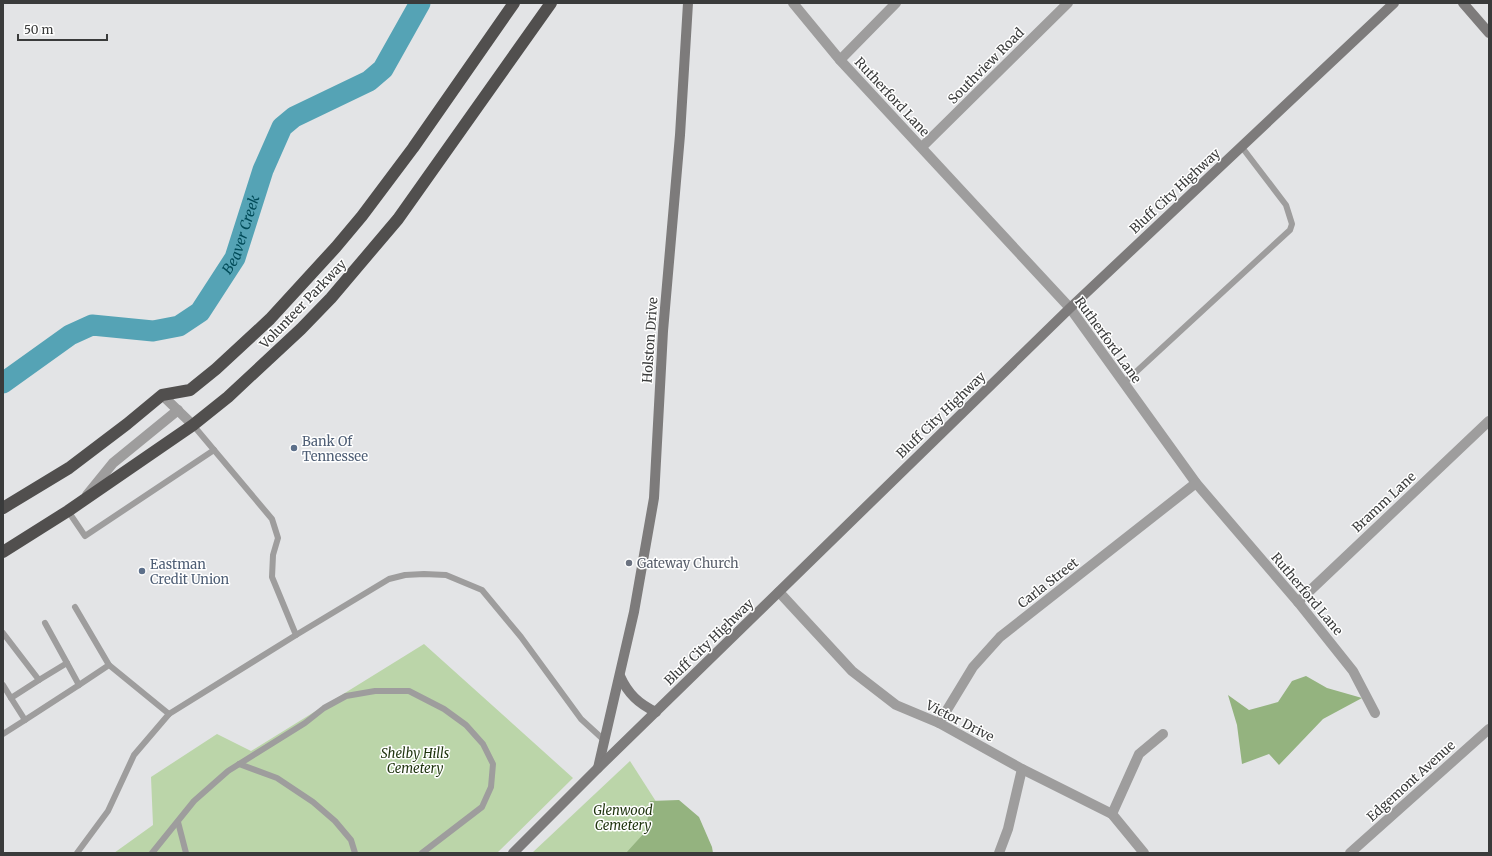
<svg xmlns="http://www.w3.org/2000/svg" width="1492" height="856" viewBox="0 0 1492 856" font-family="Merriweather,serif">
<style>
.green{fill:#bbd5a9}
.forest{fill:#94b37f}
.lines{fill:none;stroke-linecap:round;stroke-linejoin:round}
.river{stroke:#55a3b5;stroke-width:21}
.lane{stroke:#9e9d9d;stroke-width:6}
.street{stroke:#9e9d9d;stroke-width:10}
.secondary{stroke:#7d7b7b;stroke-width:10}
.highway{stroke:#514f4e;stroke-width:12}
.service-dot{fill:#5c6f8a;stroke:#fff;stroke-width:1.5}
.worship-dot{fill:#6b7280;stroke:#fff;stroke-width:1.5}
.labels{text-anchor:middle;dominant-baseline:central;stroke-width:3;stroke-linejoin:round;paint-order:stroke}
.street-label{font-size:13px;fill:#3a3b3b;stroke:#fff}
.service-label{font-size:13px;fill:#4e5e75;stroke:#fff;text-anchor:start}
.worship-label{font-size:13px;fill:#5b616d;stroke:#fff;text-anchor:start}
.park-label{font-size:13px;font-style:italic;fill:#1f340e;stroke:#fff}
.water-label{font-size:14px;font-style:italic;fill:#014b58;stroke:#fff}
</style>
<rect width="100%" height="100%" fill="#e3e4e6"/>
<g class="green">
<path d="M424,644L573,778L497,853H114L153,825L151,777L217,734L251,751Z"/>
<path d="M630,761L689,853H532Z"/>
</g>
<g class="forest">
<path d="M1306,676L1327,688L1362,698L1323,719L1279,765L1269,754L1242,764L1237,725L1228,695L1249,710L1278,702L1292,681Z"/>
<path d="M679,800L699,817L712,847L713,853H626L646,831L650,801Z"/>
</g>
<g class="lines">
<path class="river" id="s1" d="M3,383L70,335L92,325L153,331L179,326L200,312L235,258L263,170L282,127L294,117L369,81L383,69L420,3"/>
<g class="lane">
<path d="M1124,383L1290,230L1292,224L1286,205L1241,146"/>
<path d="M68,511L85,536L214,450"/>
<path d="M75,607L109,665"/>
<path d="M45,623L67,663"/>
<path d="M3,633L39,680L67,663L79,685L109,665L169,714"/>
<path d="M296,635L389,579L405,575L424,574L446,575L482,590L521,637L581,719L605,741"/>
<path d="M39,680L11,698L25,720L79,685"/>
<path d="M3,685L11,698"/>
<path d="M3,734L25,720"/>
<path d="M239,764L277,778L313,802L335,821L351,840L355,853"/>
<path d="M178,822L186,853"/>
<path d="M77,853L108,811L134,755L169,714L296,635L272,577L273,555L278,538L272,519L193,425"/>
<path d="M152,853L194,801L228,771L305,723L324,708L346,696L375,691H409L444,709L466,725L483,744L493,764L491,787L482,807L422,853"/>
</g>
<g class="street">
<path d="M793,3L840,60L1070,308L1196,483L1298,602L1353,671L1375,713"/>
<path d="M840,60L896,3"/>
<path d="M922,147L1068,3"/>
<path d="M162,395L193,425"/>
<path d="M87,495L113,463L178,410"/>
<path d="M779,592L852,671L896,705L939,723L1022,769L1112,814L1144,853"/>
<path d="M1298,602L1489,421"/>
<path d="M939,723L973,667L1000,637L1196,483"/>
<path d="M1112,814L1139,754L1163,734"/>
<path d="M999,853L1008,829L1022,769"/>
<path d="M1350,853L1489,729"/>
</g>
<g class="secondary">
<path d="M1463,3L1489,33"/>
<path d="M620,676C628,694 639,704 656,712"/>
<path d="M598,768L634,612L654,498L663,331L680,135L688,3"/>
<path d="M513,853L598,768L1070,308L1394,3"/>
</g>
<g class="highway">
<path d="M3,508L69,468L127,424L162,395L190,390L216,369L270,319L336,247L362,216L413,148L514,3"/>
<path d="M3,552L68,511L193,425L228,397L301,329L331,298L398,219L551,3"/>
</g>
</g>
<g class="service-dot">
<circle cx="294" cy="448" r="4"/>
<circle cx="142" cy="571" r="4"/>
</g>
<circle class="worship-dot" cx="629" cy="563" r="4"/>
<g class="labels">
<g class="street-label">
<text transform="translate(986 66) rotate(-45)">Southview Road</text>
<text transform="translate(892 97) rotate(47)">Rutherford Lane</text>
<text transform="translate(1175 191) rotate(-43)">Bluff City Highway</text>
<text transform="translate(303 304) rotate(-46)">Volunteer Parkway</text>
<text transform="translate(650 340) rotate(-86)">Holston Drive</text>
<text transform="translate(1108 340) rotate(54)">Rutherford Lane</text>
<text transform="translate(941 415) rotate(-44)">Bluff City Highway</text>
<text transform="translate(1384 502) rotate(-43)">Bramm Lane</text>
<text transform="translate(1048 583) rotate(-38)">Carla Street</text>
<text transform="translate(1307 594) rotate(50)">Rutherford Lane</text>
<text transform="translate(709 642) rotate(-44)">Bluff City Highway</text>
<text transform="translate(960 721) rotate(27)">Victor Drive</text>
<text transform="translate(1411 781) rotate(-42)">Edgemont Avenue</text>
</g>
<g class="service-label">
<text x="302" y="441">Bank Of<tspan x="302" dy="15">Tennessee</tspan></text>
<text x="150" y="564">Eastman<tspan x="150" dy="15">Credit Union</tspan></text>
</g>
<g class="worship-label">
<text x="637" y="563">Gateway Church</text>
</g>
<g class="park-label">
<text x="415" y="753">Shelby Hills<tspan x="415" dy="15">Cemetery</tspan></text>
<text x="623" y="810">Glenwood<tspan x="623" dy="15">Cemetery</tspan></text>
</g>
<g class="water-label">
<text stroke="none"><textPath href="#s1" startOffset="308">Beaver Creek</textPath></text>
</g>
</g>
<rect width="1492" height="856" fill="none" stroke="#3a3b3b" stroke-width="8"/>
<path d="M18 34v6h89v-6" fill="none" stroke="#3a3b3b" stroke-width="2"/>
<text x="24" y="34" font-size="12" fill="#3a3b3b" stroke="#ffffff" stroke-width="3" paint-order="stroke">50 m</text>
</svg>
